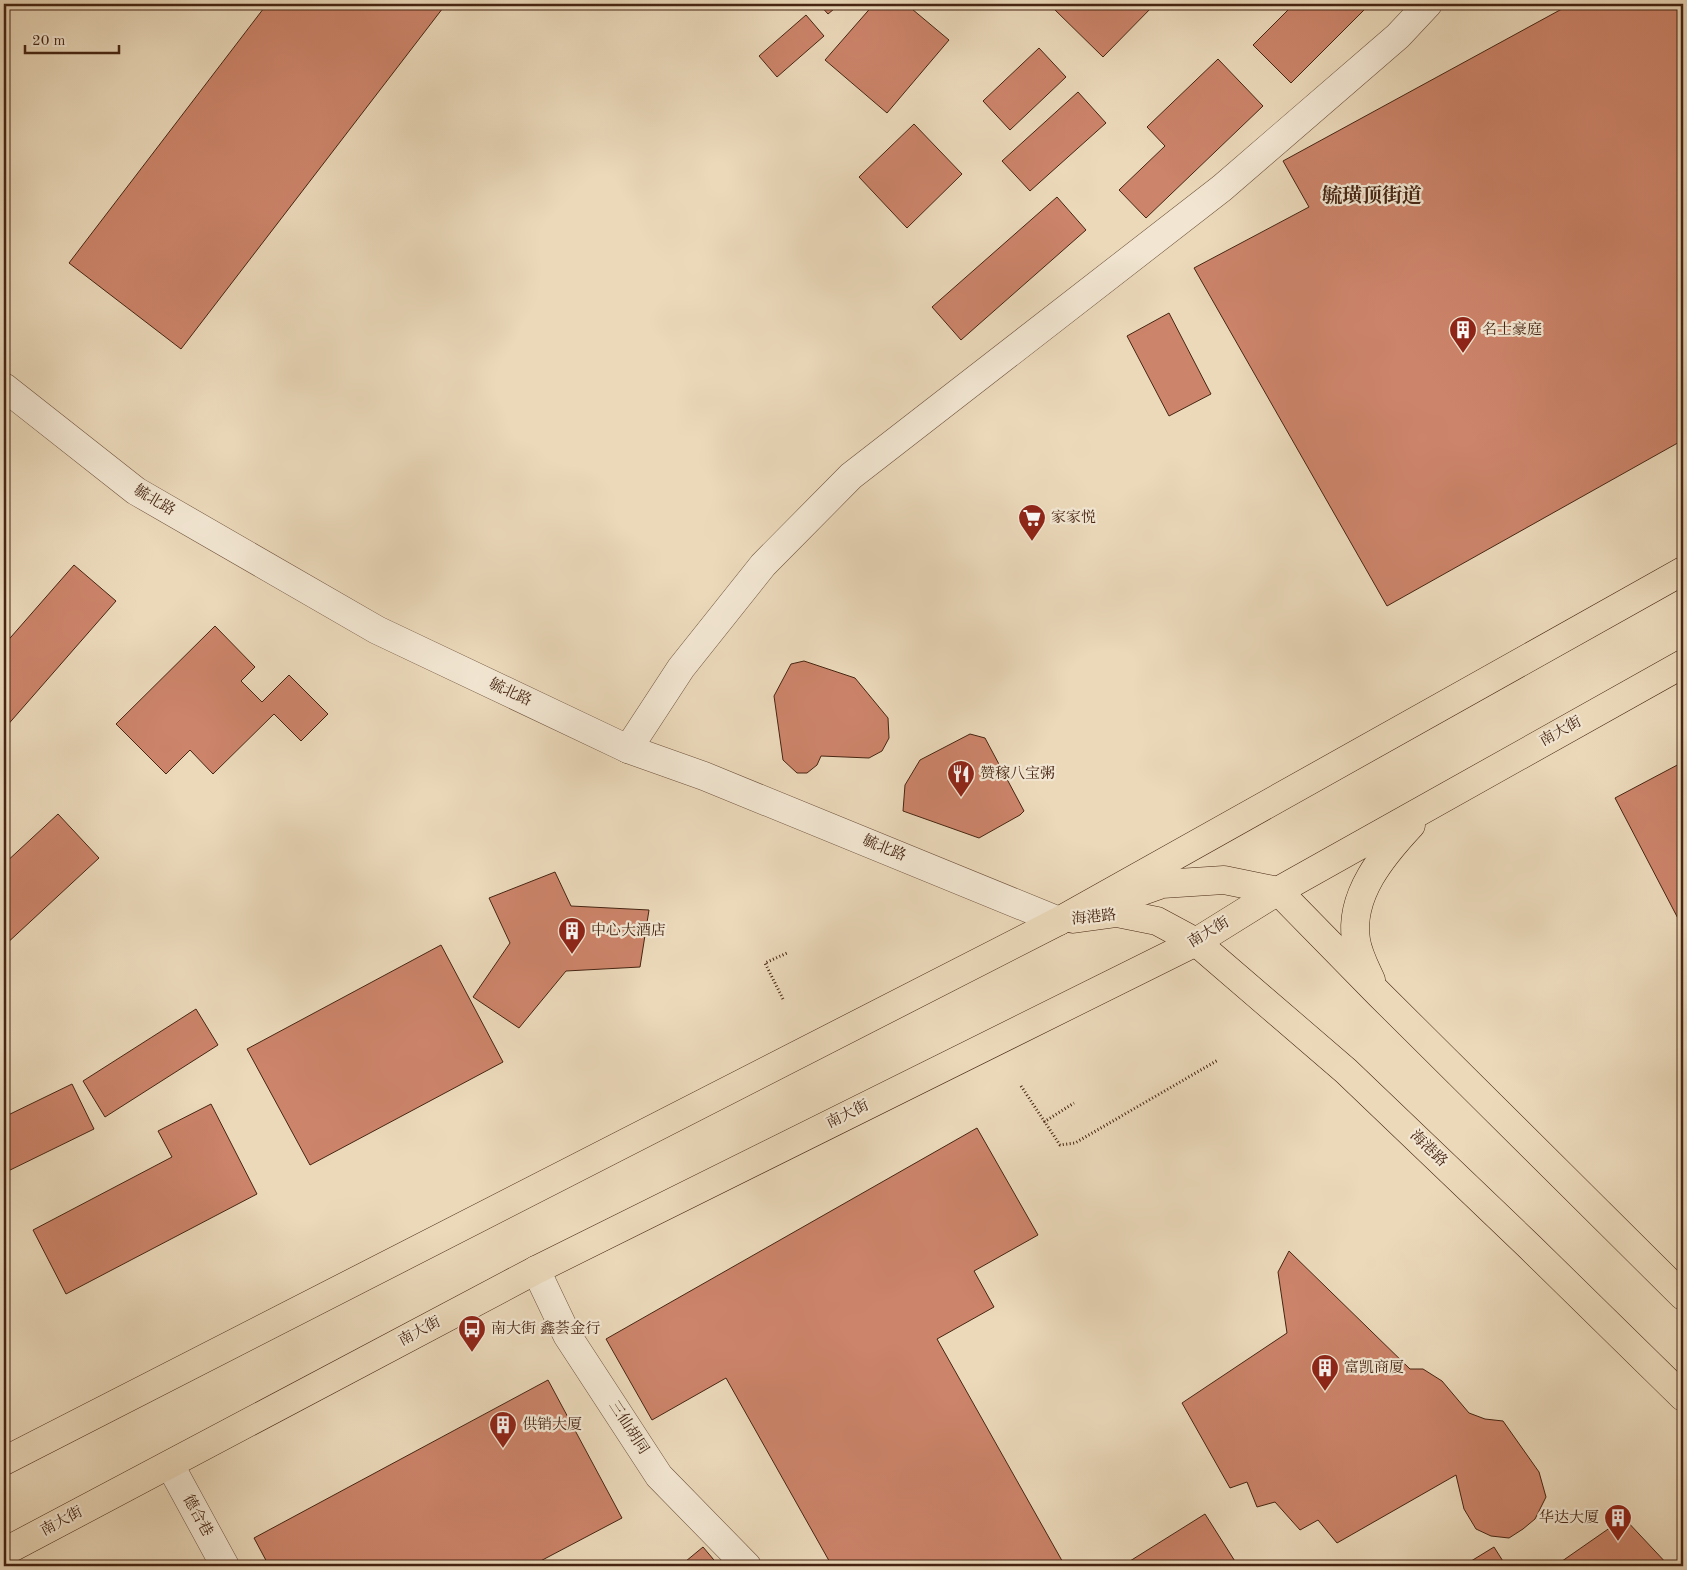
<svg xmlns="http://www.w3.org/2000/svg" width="1687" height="1570" viewBox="0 0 1687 1570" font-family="'Old Standard TT','Noto Serif SC',serif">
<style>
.building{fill:#cc846a;stroke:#462512}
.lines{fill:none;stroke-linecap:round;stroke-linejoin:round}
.minor-casing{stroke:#6f523c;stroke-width:29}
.major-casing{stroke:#462512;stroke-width:29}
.path{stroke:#462512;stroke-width:3;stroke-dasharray:1 2.5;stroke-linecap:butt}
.minor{stroke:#f2e6d2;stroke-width:28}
.major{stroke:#ebd9ba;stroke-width:28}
.labels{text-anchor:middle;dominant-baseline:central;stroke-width:4.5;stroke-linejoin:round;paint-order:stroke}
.poi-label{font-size:15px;fill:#462512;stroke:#f2e6d2;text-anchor:start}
.street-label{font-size:15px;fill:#462512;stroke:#f2e6d2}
.district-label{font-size:20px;font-weight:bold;fill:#462512;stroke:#f2e6d2}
</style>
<rect width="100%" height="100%" fill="#ebd9ba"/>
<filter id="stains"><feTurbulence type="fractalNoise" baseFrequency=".004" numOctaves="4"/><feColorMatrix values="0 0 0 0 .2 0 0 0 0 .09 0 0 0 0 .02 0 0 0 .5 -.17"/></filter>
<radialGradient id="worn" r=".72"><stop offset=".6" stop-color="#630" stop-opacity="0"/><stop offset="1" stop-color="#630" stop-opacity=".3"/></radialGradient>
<g class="building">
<path d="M267,4H446L181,349L69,263Z"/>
<path d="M819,4H840L828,14Z"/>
<path d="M874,4H906L949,40L887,113L825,60Z"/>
<path d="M1058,4H1155L1103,57L1053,8Z"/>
<path d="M1294,4H1370L1291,83L1253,45Z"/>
<path d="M1571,4H1683V440L1387,606L1194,268L1309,207L1283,161Z"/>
<path d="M806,15L824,36L777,77L759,56Z"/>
<path d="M1039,48L1066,77L1010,130L983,101Z"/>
<path d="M1218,59L1263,106L1146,218L1119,190L1165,146L1147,127Z"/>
<path d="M1078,92L1106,123L1030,191L1002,161Z"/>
<path d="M914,124L962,174L907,228L859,177Z"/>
<path d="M1057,197L1086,230L961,340L932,307Z"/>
<path d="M1169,313L1211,394L1169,416L1127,336Z"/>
<path d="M74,565L116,601L5,728L4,645Z"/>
<path d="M215,626L255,667L241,681L262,702L289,675L328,714L301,741L274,714L213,774L190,750L166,774L116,724Z"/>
<path d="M804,661L855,678L888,718L889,738L882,751L869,758L821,756L817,765L807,773H797L783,760L774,696L791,664Z"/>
<path d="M970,734L985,738L1024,811L1020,815L979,838L903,811L905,785L920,760Z"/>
<path d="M1683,762V928L1615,798Z"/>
<path d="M58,814L99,858L4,946V864Z"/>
<path d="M555,872L571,906L649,910L640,967L566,971L519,1028L473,997L510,943L489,898Z"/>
<path d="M441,945L503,1062L310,1165L247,1049Z"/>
<path d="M196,1009L218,1045L105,1117L83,1081Z"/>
<path d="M72,1084L94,1129L4,1173V1117Z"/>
<path d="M211,1104L257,1194L66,1294L33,1230L172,1157L158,1131Z"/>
<path d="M977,1128L1038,1235L974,1271L994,1307L937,1339L1065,1566H832L726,1378L652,1420L606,1339Z"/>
<path d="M1289,1251L1410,1369H1423L1442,1381L1469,1413L1485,1419L1503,1421L1539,1472L1546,1497L1535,1519L1523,1529L1509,1538L1491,1536L1476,1529L1464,1509L1456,1475L1337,1543L1318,1520L1300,1530L1275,1502L1257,1507L1247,1482L1230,1488L1182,1403L1287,1333L1278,1272Z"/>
<path d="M548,1380L622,1518L531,1566H269L254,1538Z"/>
<path d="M1205,1514L1238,1566H1122Z"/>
<path d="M1624,1518L1669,1566H1555Z"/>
<path d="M703,1547L719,1566H680Z"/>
<path d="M1494,1547L1506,1566H1463Z"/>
</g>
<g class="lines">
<defs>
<g id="minor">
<path d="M4,387L136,491L377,630L628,749L704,776L1059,921"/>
<path d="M628,749L681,668L763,565L851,476L1222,188L1398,36L1428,4"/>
<path d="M536,1270L567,1335L659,1476L747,1566"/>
<path d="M170,1465L225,1566"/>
</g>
<g id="major">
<path d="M1128,896L1162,884L1224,880L1278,891L1379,994L1683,1296"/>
<path d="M1073,919L1117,913L1157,921L1196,942L1346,1071L1530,1247L1683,1397"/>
<path d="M1371,980C1365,967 1358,954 1356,940C1349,895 1383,855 1411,825"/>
<path d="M4,1461L1059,921L1683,571"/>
<path d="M4,1552L536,1270L1196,942L1278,891L1683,664"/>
</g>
</defs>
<use href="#minor" class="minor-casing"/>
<use href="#major" class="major-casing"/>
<g class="path">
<path d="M783,999L765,963L787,953"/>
<path d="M1021,1086L1060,1145L1075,1143L1218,1060"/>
<path d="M1044,1122L1074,1103"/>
</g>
<use href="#minor" class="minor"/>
<use href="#major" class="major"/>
</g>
<defs>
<symbol id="building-pin" viewBox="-11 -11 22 30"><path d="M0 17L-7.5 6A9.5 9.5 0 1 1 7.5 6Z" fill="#8f2418" stroke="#f2e6d2"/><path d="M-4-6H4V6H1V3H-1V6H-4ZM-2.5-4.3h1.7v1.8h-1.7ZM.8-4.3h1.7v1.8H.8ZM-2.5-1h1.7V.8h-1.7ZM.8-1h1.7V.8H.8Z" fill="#fff"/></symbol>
<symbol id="supermarket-pin" viewBox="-11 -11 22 30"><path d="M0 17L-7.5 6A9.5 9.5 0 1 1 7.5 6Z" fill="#8f2418" stroke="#f2e6d2"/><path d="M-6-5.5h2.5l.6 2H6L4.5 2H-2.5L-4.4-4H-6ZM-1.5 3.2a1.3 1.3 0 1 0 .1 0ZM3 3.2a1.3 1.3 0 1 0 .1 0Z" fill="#fff"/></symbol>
<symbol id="restaurant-pin" viewBox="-11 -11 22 30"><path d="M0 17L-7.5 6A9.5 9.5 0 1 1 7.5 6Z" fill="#8f2418" stroke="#f2e6d2"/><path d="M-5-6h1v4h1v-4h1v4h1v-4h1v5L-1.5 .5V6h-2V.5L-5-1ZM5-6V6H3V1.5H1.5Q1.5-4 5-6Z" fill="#fff"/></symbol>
<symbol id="bus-pin" viewBox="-11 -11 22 30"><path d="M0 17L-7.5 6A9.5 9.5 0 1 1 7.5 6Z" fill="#8f2418" stroke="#f2e6d2"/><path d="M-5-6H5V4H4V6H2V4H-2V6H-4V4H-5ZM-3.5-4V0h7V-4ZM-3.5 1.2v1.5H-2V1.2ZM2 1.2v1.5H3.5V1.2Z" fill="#fff"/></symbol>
</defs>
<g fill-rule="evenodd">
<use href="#building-pin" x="1447" y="314" width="32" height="43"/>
<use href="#supermarket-pin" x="1016" y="502" width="32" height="43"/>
<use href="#restaurant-pin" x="945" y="758" width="32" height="43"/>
<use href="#building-pin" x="556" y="915" width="32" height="43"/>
<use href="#bus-pin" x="456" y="1313" width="32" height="43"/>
<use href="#building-pin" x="1309" y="1352" width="32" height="43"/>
<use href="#building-pin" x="487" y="1409" width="32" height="43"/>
<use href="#building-pin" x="1602" y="1502" width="32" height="43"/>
</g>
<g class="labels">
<g class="poi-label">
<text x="1482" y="330">名士豪庭</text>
<text x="1051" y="518">家家悦</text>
<text x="980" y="774">赞稼八宝粥</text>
<text x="591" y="931">中心大酒店</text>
<text x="491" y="1329">南大街 鑫荟金行</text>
<text x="1344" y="1368">富凯商厦</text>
<text x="522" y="1425">供销大厦</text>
<text x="1599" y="1518" text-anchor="end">华达大厦</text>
</g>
<g class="street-label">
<text transform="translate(154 501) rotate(31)">毓北路</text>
<text transform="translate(510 693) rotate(25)">毓北路</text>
<text transform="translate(1561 732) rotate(-29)">南大街</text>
<text transform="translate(884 849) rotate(22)">毓北路</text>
<text transform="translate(1094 918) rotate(-6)">海港路</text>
<text transform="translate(1209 933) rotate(-31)">南大街</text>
<text transform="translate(848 1115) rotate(-26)">南大街</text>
<text transform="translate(1428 1149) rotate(44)">海港路</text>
<text transform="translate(420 1332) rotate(-28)">南大街</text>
<text transform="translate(628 1428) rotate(57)">三仙胡同</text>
<text transform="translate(197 1516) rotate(61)">德合巷</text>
<text transform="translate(62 1522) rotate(-28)">南大街</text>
</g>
<g class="district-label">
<text x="1372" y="197">毓璜顶街道</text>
</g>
</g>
<rect width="1687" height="1570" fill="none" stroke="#ebd9ba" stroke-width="20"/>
<rect x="5" y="5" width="1677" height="1560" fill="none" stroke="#462512" stroke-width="2.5"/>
<rect x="10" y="10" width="1667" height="1550" fill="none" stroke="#462512"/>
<path d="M25 45v8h94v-8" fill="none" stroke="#462512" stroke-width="2.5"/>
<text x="32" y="45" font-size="15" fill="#462512" stroke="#f2e6d2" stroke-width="4" paint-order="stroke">20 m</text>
<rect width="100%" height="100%" filter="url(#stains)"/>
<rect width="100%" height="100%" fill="url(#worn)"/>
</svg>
